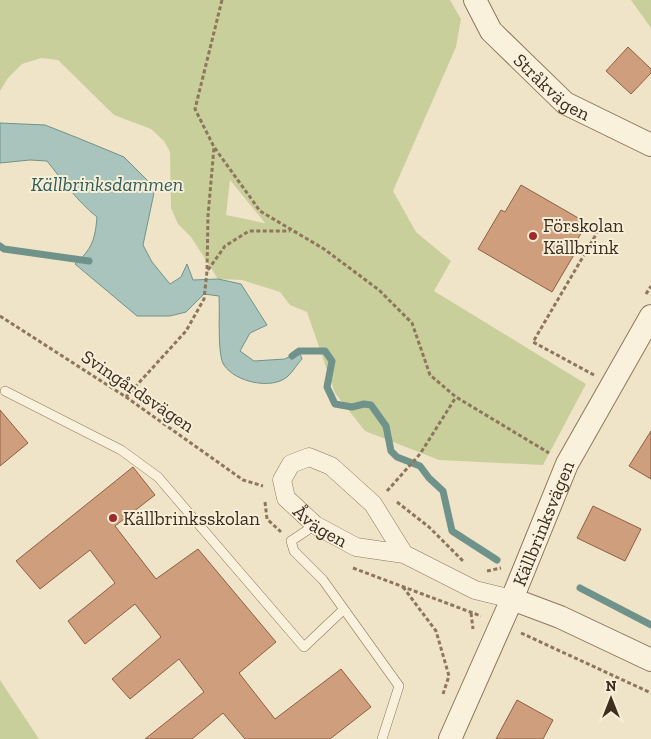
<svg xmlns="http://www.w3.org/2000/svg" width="651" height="739" viewBox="0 0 651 739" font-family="'Zilla Slab',serif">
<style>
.green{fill:#c9cf9b;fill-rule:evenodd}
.water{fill:#a9c4bc;stroke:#6f938a}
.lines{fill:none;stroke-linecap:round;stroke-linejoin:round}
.stream{stroke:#6f938a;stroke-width:7}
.building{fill:#cf9f7d;stroke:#8d5f41}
.service-casing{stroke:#8d765c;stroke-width:10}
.minor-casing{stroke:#8d765c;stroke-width:19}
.tertiary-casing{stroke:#8d765c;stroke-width:24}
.path{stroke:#8d765c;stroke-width:3;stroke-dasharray:4 2.5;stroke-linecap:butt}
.service{stroke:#faf1dc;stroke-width:9}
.minor{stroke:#faf1dc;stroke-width:18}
.tertiary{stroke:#faf1dc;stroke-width:22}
.poi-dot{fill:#9e2a2b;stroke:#f7eed8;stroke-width:2}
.labels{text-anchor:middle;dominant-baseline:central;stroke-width:4;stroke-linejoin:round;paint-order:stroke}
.street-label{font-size:19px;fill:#3d2e20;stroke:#f7eed8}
.poi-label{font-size:19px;fill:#3d2e20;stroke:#f7eed8;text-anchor:start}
.water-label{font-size:20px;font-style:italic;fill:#2f5d5a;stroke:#f7eed8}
</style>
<rect width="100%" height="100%" fill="#f0e4c8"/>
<g class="green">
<path d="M0,0H450L461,19L456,47L393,191L416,232L451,261L434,291L586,384L543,465L439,460L365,431L335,393L307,312L290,305L280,292L242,280L218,279L191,237L178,224L171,208L170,152L164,141L151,129L114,115L58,60L41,58L22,64L8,78L0,91ZM230,180L265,223H264L226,215Z"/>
<path d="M631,0H651V28Z"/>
<path d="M0,680L39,739H0Z"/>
</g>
<path class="water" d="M0,123L45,125L78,138L124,157L155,188L143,245L152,262L170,284L181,277L187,264L193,280L218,279L241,284L267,325L250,333L240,351L254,361L285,359L299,351L302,359C297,364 293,372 287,377C271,390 235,382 224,365C217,356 220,310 219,296L204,294L186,312L170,316H137L75,264C92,249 95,240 97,217C77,201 63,181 47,161L30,160L0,163Z"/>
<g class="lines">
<g class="stream">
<path d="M0,246L4,249L89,261"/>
<path d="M292,356L299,351H325L332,361L327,387L335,404L352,407L364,404L371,405L386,426L391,451L397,457L420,466L429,478L443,491L452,531L497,560"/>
<path d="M580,588L651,625"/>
</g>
</g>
<g class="building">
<path d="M628,47L651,69V73L631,94L606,71Z"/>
<path d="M521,185L587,223L571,251L575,253L552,292L478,249L501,210L505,212Z"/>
<path d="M0,410L28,443L0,466Z"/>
<path d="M651,431V479L629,466Z"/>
<path d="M133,467L155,495L115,526L156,579L198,549L276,642L239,673L275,719L341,669L371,707L330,739H245L223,713L192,739H145L204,692L179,659L130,699L112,679L161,637L135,604L85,644L68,621L115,583L90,550L40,589L16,561Z"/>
<path d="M593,506L641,529L625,561L577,538Z"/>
<path d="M517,700L553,720L543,739H496Z"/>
</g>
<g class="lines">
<defs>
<g id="service">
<path d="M5,391L121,450L158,477L304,647L343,610"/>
<path d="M315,525L291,541L294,551L323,580L399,686L382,739"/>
</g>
<g id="minor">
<path id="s1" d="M404,554L373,504L331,466L309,457L291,464L282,480L286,498L315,525L356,547L404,554L475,590L512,599"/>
</g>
<g id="tertiary">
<path id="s2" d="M475,0L491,31L565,103L651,145"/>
<path d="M512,599L560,617L651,660"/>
<path id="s3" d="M450,739L512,599L567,464L651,316"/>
</g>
</defs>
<use href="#service" class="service-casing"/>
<use href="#minor" class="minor-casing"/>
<use href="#tertiary" class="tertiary-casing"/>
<g class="path">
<path d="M222,0L195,109L214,147L260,211L324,249L379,290L412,323L430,375L456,397L549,453"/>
<path d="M208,270L225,246L249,231H290"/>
<path d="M646,294L651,286"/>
<path d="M0,316L126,397L243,480L263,486"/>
<path d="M594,375L533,342L601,226"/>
<path d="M126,397L186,331L204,299L207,271L208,216L214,147"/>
<path d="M387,491L420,454L456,397"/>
<path d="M265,502L267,519L281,532"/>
<path d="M397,502L429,527L463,561"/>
<path d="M353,568L481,616"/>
<path d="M487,571L501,568"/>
<path d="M403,587L436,631L449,676L443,694"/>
<path d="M471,613L473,629"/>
<path d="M521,633L651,693"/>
</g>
<use href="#service" class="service"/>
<use href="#minor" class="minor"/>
<use href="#tertiary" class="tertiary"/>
</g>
<g class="poi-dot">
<circle cx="533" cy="236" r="5"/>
<circle cx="113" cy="518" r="5"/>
</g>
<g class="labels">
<g class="street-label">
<text stroke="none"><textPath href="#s2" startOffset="118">Stråkvägen</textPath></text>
<text transform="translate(138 391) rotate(34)">Svingårdsvägen</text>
<text stroke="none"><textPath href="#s1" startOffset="240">Åvägen</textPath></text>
<text stroke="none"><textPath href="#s3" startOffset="235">Källbrinksvägen</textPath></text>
</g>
<g class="poi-label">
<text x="543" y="225">Förskolan<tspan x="543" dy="22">Källbrink</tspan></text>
<text x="123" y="518">Källbrinksskolan</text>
</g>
<g class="water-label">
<text x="107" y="184">Källbrinksdammen</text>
</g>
</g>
<g transform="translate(611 699)" stroke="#f7eed8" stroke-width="4" paint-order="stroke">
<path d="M0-4L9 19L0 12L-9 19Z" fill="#3d2e20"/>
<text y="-8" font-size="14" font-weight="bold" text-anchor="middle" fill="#3d2e20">N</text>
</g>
</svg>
